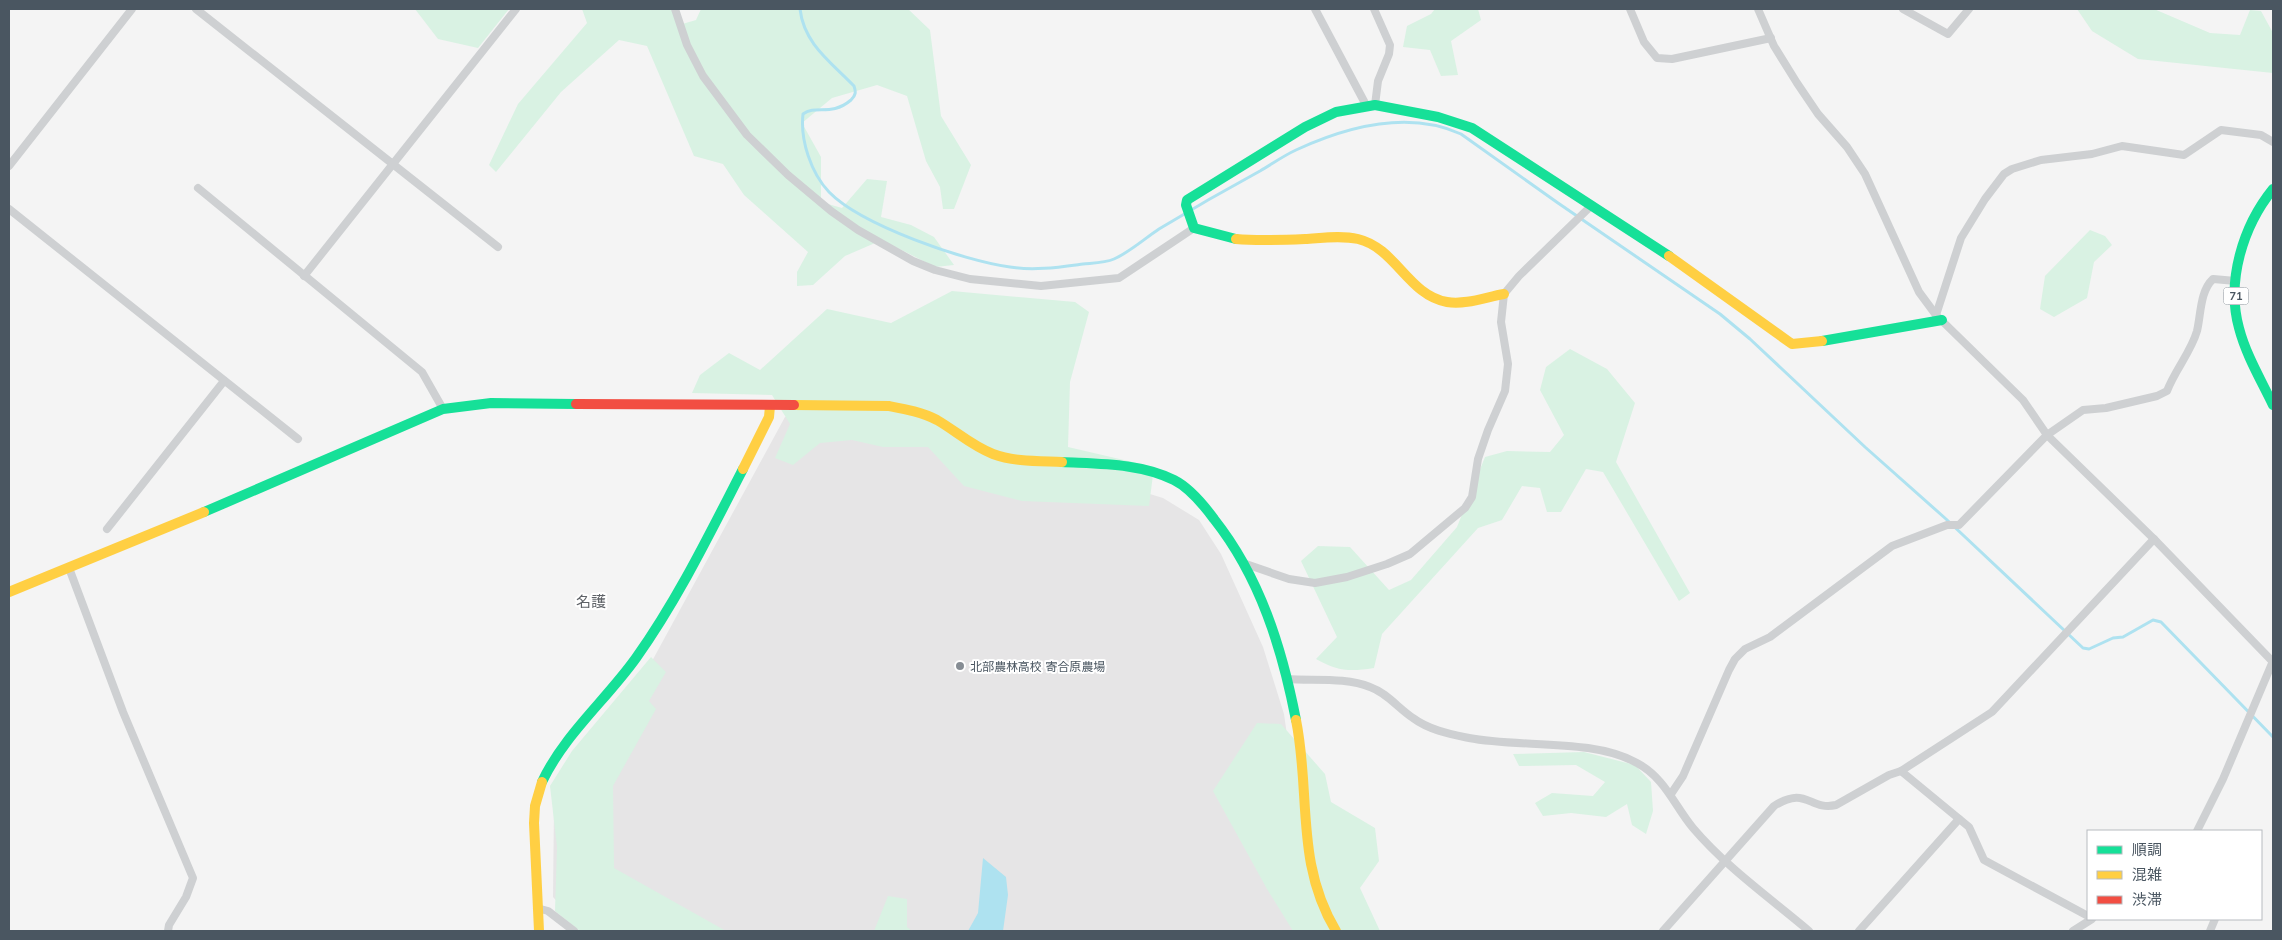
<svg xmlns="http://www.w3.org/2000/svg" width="2282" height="940" viewBox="0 0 2282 940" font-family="Mulish,'Noto Sans JP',sans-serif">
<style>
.education{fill:#e6e5e6}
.green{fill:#d9f2e3}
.water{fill:#aee2f0}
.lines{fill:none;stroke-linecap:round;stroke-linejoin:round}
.stream{stroke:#aee2f0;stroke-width:3}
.street{stroke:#ced0d2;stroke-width:8}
.fast{stroke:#16e098;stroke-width:10}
.slow{stroke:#ffcf43;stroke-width:10}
.jam{stroke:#f24e42;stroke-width:10}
.poi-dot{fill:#868d94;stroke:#fff;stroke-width:2}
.labels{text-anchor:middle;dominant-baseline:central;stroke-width:4;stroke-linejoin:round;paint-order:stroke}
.shield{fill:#fff;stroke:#808990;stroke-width:1}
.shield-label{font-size:11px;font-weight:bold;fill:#4a5661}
.poi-label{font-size:12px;fill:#4a5661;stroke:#fff;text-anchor:start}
.quarter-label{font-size:15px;fill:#5f6368;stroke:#fff}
</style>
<rect width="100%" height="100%" fill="#f4f4f4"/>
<path class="education" d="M812,411L1117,484L1163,498L1199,520L1221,554L1263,647L1284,714L1293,777L1323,931H584L553,897L554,805L639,685L785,417Z"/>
<g class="green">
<path d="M415,9H509L478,48L438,39Z"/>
<path d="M582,9H671L679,25L696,20L701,9H908L930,30L941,116L971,165L954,209H943L940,187L926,161L907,96L877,85L832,98L802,123L821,157V202L842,208L867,179L887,181L881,217L911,225L934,237L954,265L935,267L882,240L845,256L813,285L797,286V272L808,252L744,195L723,164L694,156L647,46L619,40L561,92L496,172L489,165L518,104L587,23Z"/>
<path d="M1435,9H1478L1481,20L1451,41L1458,75L1441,76L1430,50L1403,47L1407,26L1431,14Z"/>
<path d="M2077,9H2154L2210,33L2240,35L2250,10L2261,11L2273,33V73L2138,59L2092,31Z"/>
<path d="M2090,230L2105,236L2112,245L2094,262L2087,298L2054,317L2040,309L2045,276Z"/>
<path d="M952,291L1075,302L1089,312L1070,382L1068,447L1154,467L1149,506L1022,501L964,486L928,447H883L852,440L820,443L793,465L775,458L790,424L772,395L692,393L700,375L729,353L760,370L827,309L891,323Z"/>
<path d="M1570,349L1607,369L1635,403L1616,462L1690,593L1679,601L1603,472L1586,469L1561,512H1547L1540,488L1522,486L1502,520L1478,528L1382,634L1374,668C1349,672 1337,671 1316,659L1337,637L1301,561L1318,546L1350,547L1389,590L1411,580L1457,527L1485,457L1507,451L1550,452L1564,435L1540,390L1546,367Z"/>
<path d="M651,657L666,672L649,701L656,709L613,786L614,868L726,931H580L555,911L557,847L550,786L572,751Z"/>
<path d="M1257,723L1281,724L1325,774L1331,802L1375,828L1379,861L1360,888L1380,931H1293L1267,889L1213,791Z"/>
<path d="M1584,752L1635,765L1651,782L1653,811L1646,834L1632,825L1627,804L1606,817L1571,813L1543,816L1535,803L1552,793L1593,796L1605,782L1576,765L1519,766L1513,754Z"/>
<path d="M888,896L907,899V927L912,931H874Z"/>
</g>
<path class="water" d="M983,858L1006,877L1008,895L1003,931H968L978,913Z"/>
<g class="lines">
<path class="stream" d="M800,9C804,44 831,62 854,86C856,92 856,95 851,100C831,117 816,104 803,114C800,140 811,173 829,192C861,225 964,261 1010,267C1034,271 1060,267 1083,264C1093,263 1105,263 1114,259C1130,252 1144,239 1159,229C1192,209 1225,190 1260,171C1272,164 1283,156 1296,150C1346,127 1408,110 1461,134L1558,203L1720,314L1750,339L1865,447L1946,519L2083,648L2089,649L2113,638L2123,637L2153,620L2161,622L2273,737"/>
<g class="street">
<path d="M196,9L498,247"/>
<path d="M675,9L687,45L703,76L747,135L788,175L831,211L858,230L913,261L935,270L970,279L1041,286L1119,278L1194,228"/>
<path d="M1315,9L1366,105"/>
<path d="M1374,9L1390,45L1389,54L1378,81L1375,105"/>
<path d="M1630,9L1644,42L1657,58L1672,59L1771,38"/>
<path d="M1758,9L1774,46L1797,83L1818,114L1847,147L1865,174L1919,292L1936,315L2023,400L2047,435L2154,539L2273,662"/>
<path d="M1903,9L1948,34L1969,9"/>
<path d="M9,166L132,9"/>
<path d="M198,188L422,372L443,409"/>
<path d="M9,209L298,439"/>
<path d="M304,276L516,9"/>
<path d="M1936,315L1961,238L1985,199L2004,174L2012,169L2041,160L2092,154L2122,146L2184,155L2221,130L2261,135L2273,142"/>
<path d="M107,529L224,381"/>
<path d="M1243,563L1289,579L1315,583L1347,577L1387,564L1410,554L1465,508L1472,497L1478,459L1488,430L1505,391L1508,364L1501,322L1504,294L1519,276L1592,205"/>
<path d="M69,568L123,712L193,878L186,897L169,925L168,931"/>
<path d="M1287,679C1313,681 1346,677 1370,687C1387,693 1398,708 1413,718C1429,730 1450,734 1469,738C1520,748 1593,738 1637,763C1665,778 1674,805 1693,828C1726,867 1770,898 1809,931"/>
<path d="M1901,771L1969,827L1984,860L2088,916"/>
<path d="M1671,794L1683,776L1729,670L1735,659L1745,649L1770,637L1892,546L1947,525H1959L2047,435L2083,410L2106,408L2157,396L2167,391C2175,370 2191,352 2197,331C2201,314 2200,291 2213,279L2236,281"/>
<path d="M2197,831L2223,779L2273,661"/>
<path d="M537,908L548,911L574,931"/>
<path d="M1663,931L1774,806C1807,785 1809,811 1836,805L1889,775L1901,771L1992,712L2154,539"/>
<path d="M1859,931L1959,819"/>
<path d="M2073,931L2092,919"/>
<path d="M2210,931L2215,919"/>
</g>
<g class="fast">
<path d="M2273,189C2243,226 2226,281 2239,328C2246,355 2261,380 2273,405"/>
<path d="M1236,239L1194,228L1186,205L1187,200L1305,127L1336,112L1375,105L1438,117L1472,128L1669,256"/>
<path d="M1822,341L1942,320"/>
<path d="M1062,462C1099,464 1140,463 1174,480C1190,488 1203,504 1214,519C1260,577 1282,648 1296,720"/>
<path d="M204,512L443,409L491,403L576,404"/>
<path d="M542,782C564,735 606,700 636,658C678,599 710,533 743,469"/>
</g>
<g class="slow">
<path d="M1236,239C1259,241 1282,240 1305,239C1322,238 1341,235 1358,239C1396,248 1408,295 1447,302C1466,305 1486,297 1504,294"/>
<path d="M1669,256L1792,344L1822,341"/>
<path d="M794,405L889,406C905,409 922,412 937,420C956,431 972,446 993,454C1015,462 1039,461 1062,462"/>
<path d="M743,469L769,417L770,406"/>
<path d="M9,592L204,512"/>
<path d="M1296,720C1311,794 1295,863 1336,931"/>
<path d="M539,931L534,823L535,806L542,782"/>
</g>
<path class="jam" d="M576,404L794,405"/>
</g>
<circle class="poi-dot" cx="960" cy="666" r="5"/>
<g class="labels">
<rect class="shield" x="2223.5" y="287.5" width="25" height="17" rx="4"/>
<g class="shield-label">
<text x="2236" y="296">71</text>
</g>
<g class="poi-label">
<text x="970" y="666">北部農林高校 寄合原農場</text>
</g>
<g class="quarter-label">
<text x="591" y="601">名護</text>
</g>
</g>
<rect width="2282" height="940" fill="none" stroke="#4a5661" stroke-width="20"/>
<rect x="2087" y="830" width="175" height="90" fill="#ffffff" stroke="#b7bbc0"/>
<rect x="2097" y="846" width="25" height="8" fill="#16e098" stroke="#b7bbc0"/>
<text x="2132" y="855" font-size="15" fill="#4a5661">順調</text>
<rect x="2097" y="871" width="25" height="8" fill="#ffcf43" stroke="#b7bbc0"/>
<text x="2132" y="880" font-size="15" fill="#4a5661">混雑</text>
<rect x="2097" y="896" width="25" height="8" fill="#f24e42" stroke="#b7bbc0"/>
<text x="2132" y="905" font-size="15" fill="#4a5661">渋滞</text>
</svg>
